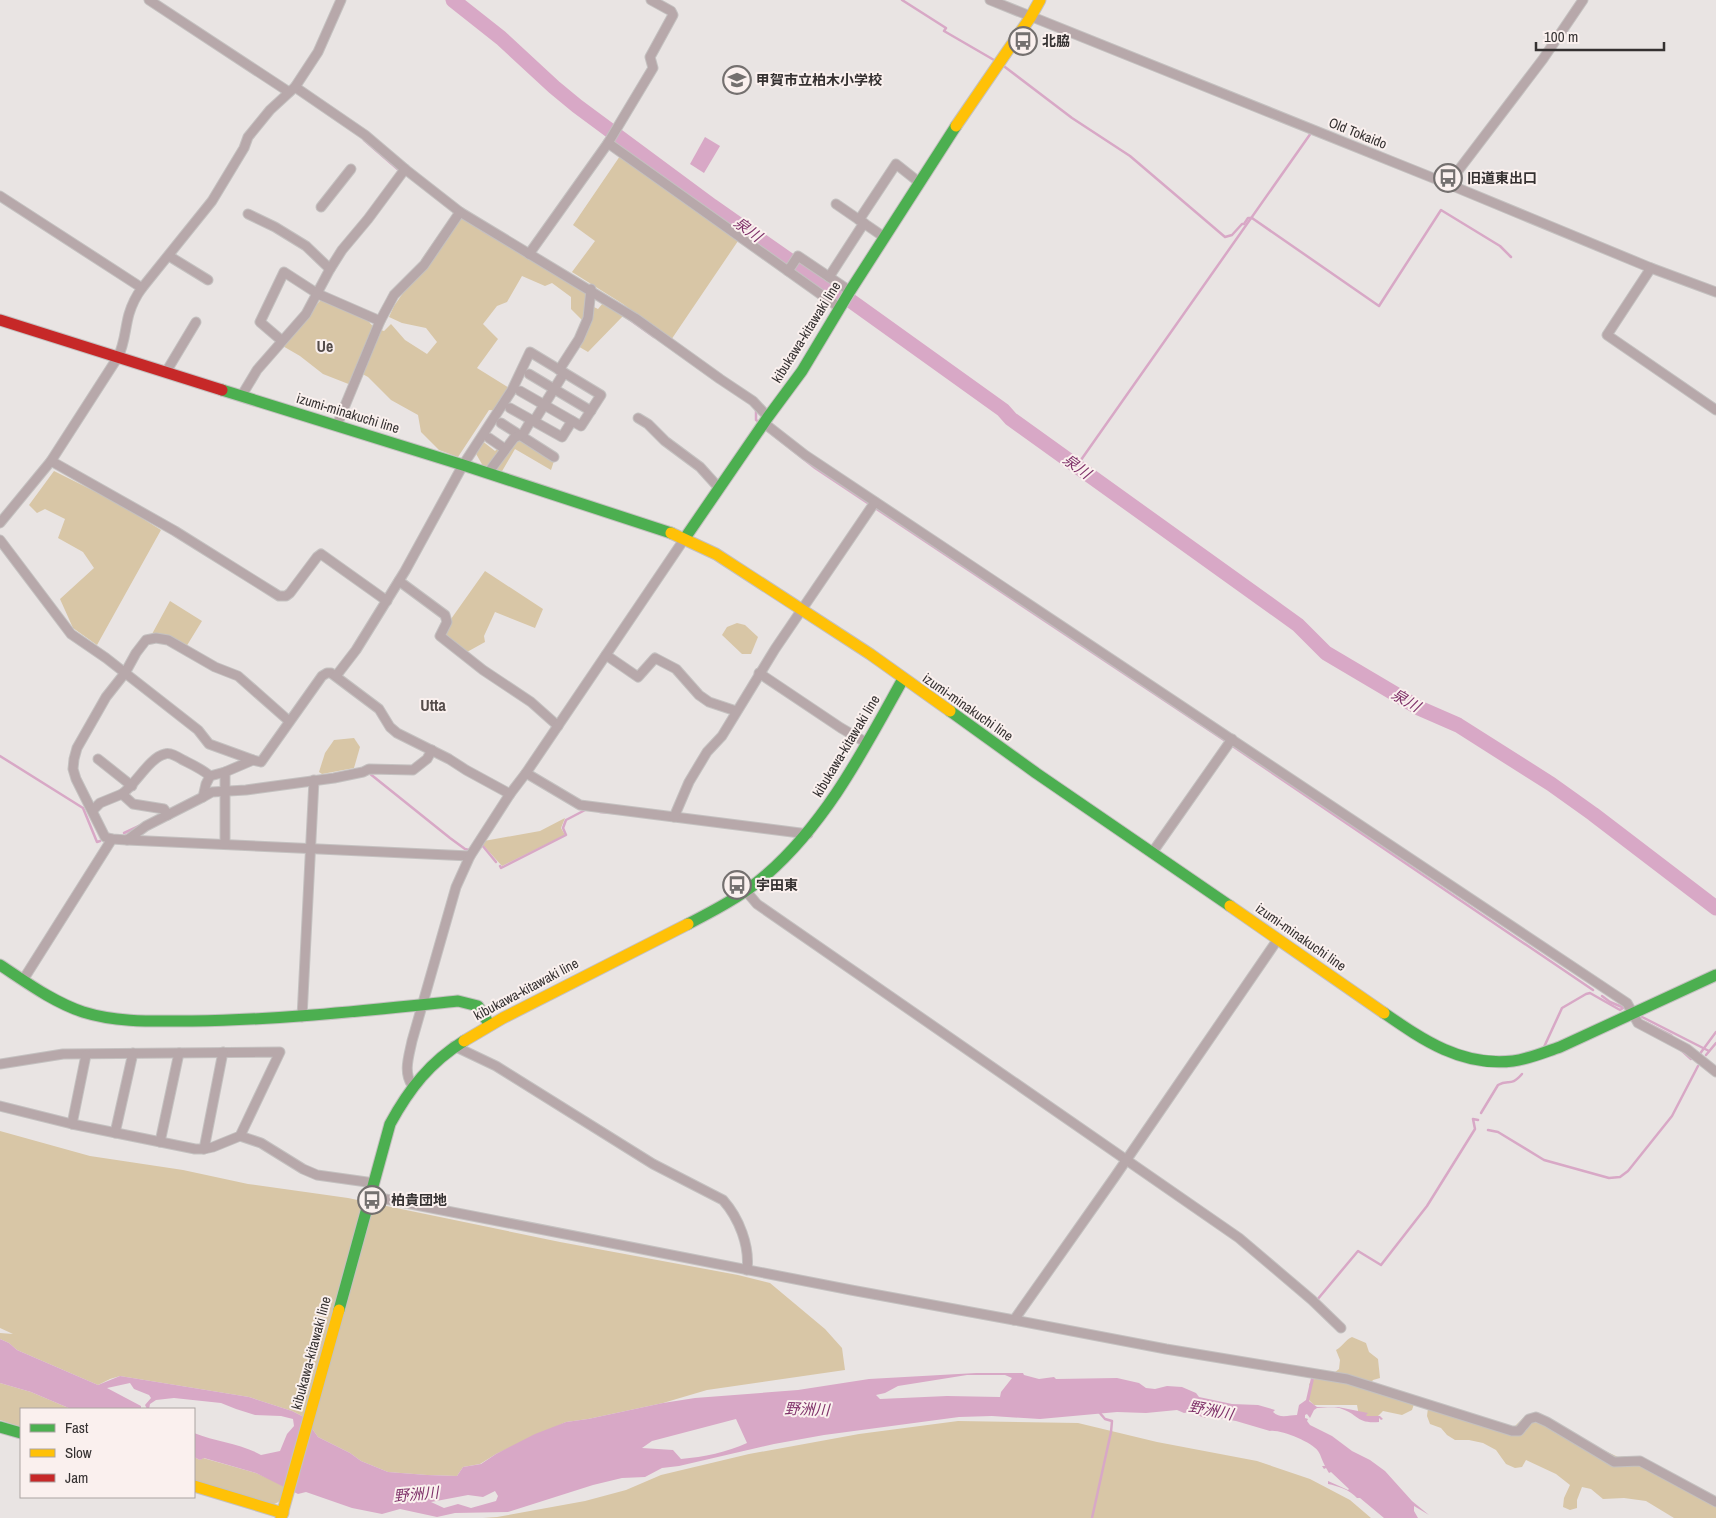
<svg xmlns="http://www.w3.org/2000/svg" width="1716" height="1518" viewBox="0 0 1716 1518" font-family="'Archivo Narrow','Noto Sans JP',sans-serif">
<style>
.green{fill:#d8c6a6}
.water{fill:#d8a8c6;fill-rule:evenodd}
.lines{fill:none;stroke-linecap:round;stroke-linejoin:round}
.stream{stroke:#d8a8c6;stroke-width:2.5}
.river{stroke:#d8a8c6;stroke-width:15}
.street-casing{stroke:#c4c1c0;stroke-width:11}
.fast-casing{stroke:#c4c1c0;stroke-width:13}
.slow-casing{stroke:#c4c1c0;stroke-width:13}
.jam-casing{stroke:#c4c1c0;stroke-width:13}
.street{stroke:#b7a8aa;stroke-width:9}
.fast{stroke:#4caf50;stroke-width:11}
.slow{stroke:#ffc107;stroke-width:11}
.jam{stroke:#c62828;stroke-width:11}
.labels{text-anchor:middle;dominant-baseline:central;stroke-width:4;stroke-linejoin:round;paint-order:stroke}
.poi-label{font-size:14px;font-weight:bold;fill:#353131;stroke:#faf0ee;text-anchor:start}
.street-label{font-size:14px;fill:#353131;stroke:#faf0ee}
.water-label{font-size:15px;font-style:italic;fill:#7f3169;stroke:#faf0ee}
.quarter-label{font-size:16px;font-weight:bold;fill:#544c4a;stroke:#faf0ee}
</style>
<rect width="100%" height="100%" fill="#e9e4e3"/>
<g class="green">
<path d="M620,156L738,241L671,340L623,304L572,272L595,241L573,225Z"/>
<path d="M454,213L586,291V303L598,309L603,303L623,316L588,352L576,345L577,332L582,320L571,309V297L552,283L545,286L522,276L507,302L497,306L483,324L498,339L477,368L514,391L504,411L489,410L458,457L439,450L421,432L418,415L391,400L368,377L355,370L351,385L323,374L300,356L281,345L326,294C338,298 354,304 363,314C373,324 367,325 384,331L391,324L405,340L427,354L437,342L426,328L402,323L389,317L394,306L424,263L421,260Z"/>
<path d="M512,436L529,444L554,461L551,470L515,449L501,473L483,466L475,452L481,440L495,451Z"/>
<path d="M54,471L116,502L161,530L97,645L73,628L60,599L94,568L83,552L58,538L65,519L45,509L37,513L29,505Z"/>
<path d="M485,571L543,609L535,628L495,612L484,636L485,642L467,652L445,634L451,619Z"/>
<path d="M170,601L202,621L186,647L169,638L152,634Z"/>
<path d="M737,623L745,625L758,637L751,654H742L722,635L727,627Z"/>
<path d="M354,738L360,747L354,768L322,774L319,772L325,753L334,740Z"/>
<path d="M565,818L561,828L565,835L502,866L483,845L484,841L540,831Z"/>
<path d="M0,1131L90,1156L183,1170L248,1184L348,1198L560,1242L738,1275L770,1283L825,1329L842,1348L845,1370L707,1390L663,1403L588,1419L566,1422L496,1454L480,1464L463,1467L457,1476L427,1475L388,1472L361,1461L350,1453L318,1437L304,1417L292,1411L249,1397L120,1376L110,1379L98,1385L17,1350L9,1343L0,1339V1333L13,1334L0,1328Z"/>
<path d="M1352,1337L1366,1343L1369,1352L1378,1359L1380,1378L1373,1380L1371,1383L1415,1401L1412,1410L1402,1415L1383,1411L1376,1418L1359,1416L1357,1405H1314L1308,1399L1311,1390L1309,1384L1319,1375L1329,1377L1339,1369L1340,1360L1336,1350C1343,1346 1345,1340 1352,1337Z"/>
<path d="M0,1383L31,1392L71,1409H21V1427L0,1420Z"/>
<path d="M1428,1408L1511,1430L1523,1418L1531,1413L1597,1452L1601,1449L1618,1457L1628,1456L1658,1473L1716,1499V1518H1674L1646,1501L1624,1498L1603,1499L1591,1489L1582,1487L1577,1500V1508L1570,1510L1563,1507L1564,1498L1570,1485L1556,1474L1526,1460L1522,1467L1515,1468L1506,1464L1496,1450L1483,1443L1469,1440H1455L1447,1435L1441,1428L1430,1424L1427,1416Z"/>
<path d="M958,1421L1078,1423L1157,1442L1257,1461L1310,1479L1350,1500L1371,1518H483L497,1517L585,1501L626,1490L661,1475L749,1454L859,1434Z"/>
<path d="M194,1457L200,1460L203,1458L256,1473L286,1486C282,1497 283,1502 271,1505L194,1481Z"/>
</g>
<g class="water">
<path d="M705,137L720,146L704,173L690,164Z"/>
<path d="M0,1339L9,1343L17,1350L98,1385L120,1376L249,1397L292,1411L304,1417L318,1437L350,1453L361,1461L388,1472L427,1475L457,1476L463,1467L481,1464L496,1454L535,1434L566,1422L588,1419L663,1403L695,1398L798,1390L869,1379L976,1373H1023L1024,1375L1039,1379L1054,1377L1056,1379L1117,1378L1139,1383L1146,1388L1155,1389L1167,1386L1182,1387L1196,1393L1199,1397L1232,1404L1258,1405L1275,1410L1273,1412C1280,1419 1289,1415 1297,1415L1299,1405L1306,1400L1311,1378L1314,1379L1309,1401L1317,1407H1338L1368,1413L1366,1415L1367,1416H1380L1383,1419L1381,1420L1379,1418V1422C1356,1424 1358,1414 1342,1409C1334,1406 1325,1408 1317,1408L1314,1410L1310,1418L1307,1414L1305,1415V1418L1308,1419L1307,1421L1310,1425L1332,1436L1352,1451L1370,1460L1385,1471L1412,1501L1429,1515L1414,1506V1511L1418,1518H1384L1360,1498H1357C1350,1490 1338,1486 1328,1484V1481L1348,1490L1349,1489L1331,1472L1329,1473L1326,1468L1324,1469L1322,1466H1325C1322,1461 1321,1455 1318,1451C1312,1442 1280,1429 1270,1431L1236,1421L1207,1416L1205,1418L1189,1412L1184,1413L1177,1410L1146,1413L1117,1412L1040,1419L992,1416L959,1417L824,1435L774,1444L679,1466L662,1468L645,1477L622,1478L593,1485L508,1512L455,1513L437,1517L400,1509L382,1514L352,1508L306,1492L298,1494L256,1473L204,1458L200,1460L194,1457V1433C216,1442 240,1443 261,1455L280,1451L287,1434L294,1426L293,1419L281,1416L255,1415L236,1409L221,1403L174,1398L156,1400L150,1404L149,1409H147L145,1405L151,1398L149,1395L134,1389L130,1383L107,1388L141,1406V1409H71L31,1392L0,1383ZM967,1375H1005L1012,1378L1001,1392L1000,1397L947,1396L880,1399L876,1395L885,1393L898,1386ZM736,1419L747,1443C727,1452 704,1457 681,1459L673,1450L642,1448L652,1441ZM495,1491L498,1496L496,1501L471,1508L458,1504L444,1508L431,1502L468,1495L483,1497Z"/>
</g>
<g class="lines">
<g class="stream">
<path d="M902,0L946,28L944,31L994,60"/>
<path d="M1001,64L1072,118L1130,156L1225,237L1232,235L1242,224H1244L1248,218H1252"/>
<path d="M364,140L401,172"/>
<path d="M1252,218L1379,306L1441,210L1500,246L1511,257"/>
<path d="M483,231L504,243"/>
<path d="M626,317L654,337"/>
<path d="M756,409V420L759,422"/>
<path d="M768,431L815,468L1227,742"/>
<path d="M1076,467L1311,133"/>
<path d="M1231,745L1593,990"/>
<path d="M0,756L83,808L97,842L100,841"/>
<path d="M369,773L450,838L465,849L469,850"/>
<path d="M600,812L614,813"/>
<path d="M124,833L139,826"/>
<path d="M481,847L482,845L496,862"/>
<path d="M500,866L501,868L566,835L563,828L566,820L587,809"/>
<path d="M1602,996L1610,1002L1622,1007"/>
<path d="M1642,1017L1709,1051"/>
<path d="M1645,1022L1671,1035L1674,1039"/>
<path d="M1544,1047L1562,1008L1586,994L1590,993L1620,1010L1623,1008"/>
<path d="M1681,1050L1691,1059"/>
<path d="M1699,1055L1716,1032"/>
<path d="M1706,1055L1716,1043"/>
<path d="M1481,1113L1498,1085C1509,1078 1510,1088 1522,1074"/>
<path d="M1488,1130L1498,1132L1544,1160L1609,1178L1620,1177L1628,1171L1672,1116L1698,1066"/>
<path d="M1319,1301L1317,1300L1358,1251L1381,1265L1427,1206L1475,1129L1473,1119L1478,1120"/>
<path d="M1092,1518L1111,1432L1112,1421L1105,1419L1099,1412"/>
</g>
<path class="river" d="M453,0L501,38L554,87L577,106L712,206L809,274L851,301L1003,410L1011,419L1280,612L1298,625L1326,653L1419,708L1458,725L1551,784L1593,814L1716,908"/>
<defs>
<g id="street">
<path d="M149,0L289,92"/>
<path d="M990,0L1448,184L1651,268L1716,292"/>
<path d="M295,87L365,135L405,169L460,212L635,318L720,379L753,401L768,417"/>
<path d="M608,143L840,308"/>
<path d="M1448,184L1543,59L1583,0"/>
<path d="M0,196L142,288"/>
<path d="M836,204L884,237"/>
<path d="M321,207L351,169"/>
<path d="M248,214L275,227L306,246L330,269"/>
<path d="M859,220L896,164L920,183"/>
<path d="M529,254L608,143L653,68L650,57L673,15L671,11L651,0"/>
<path d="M169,256L208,280"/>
<path d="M1651,268L1607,335L1716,410"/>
<path d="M788,271L798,256L850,291"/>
<path d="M829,277L864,223"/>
<path d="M281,340L260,322L284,272L318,294L380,321"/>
<path d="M559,370L579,339L588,318L591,289"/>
<path d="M166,372L196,322"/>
<path d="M529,374L591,411"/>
<path d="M242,395L257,370L306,314L330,269L342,250L368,219L405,169"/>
<path d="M510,408L562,437L572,421"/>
<path d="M638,418L648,424L665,441L700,467L719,488"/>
<path d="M501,423L554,457"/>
<path d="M764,423L805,455L1627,1003L1638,1023L1687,1049L1716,1072"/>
<path d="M337,425L380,321L394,295L424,265L460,212"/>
<path d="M489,438L505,449"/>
<path d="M51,461L175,531L279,596H286L290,593L317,557L321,554L387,601"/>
<path d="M488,473L514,438L523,434L530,422L536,418L564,373"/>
<path d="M0,523L51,461L118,357C125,343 125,328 129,314C132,304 136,296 142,288L212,201L244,148L248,137L270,110L295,87L318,52L341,0"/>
<path d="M0,540L71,634L106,658L198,730L209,744L253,760L261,762L322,676L327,673H331L379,709L390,727L397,733L449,759L466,770L510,794"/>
<path d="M399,581L445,615L447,622L440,636L483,670L531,702L558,726"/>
<path d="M606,655L638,677L655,658L676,669L699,695L709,702L736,711"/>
<path d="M759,673L841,728L867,743"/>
<path d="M336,676L356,650L405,571L463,465L512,390L530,352L601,395L581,426L520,391"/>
<path d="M98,759L132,786"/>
<path d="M253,760L225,772L210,776L206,784L203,797L146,826L127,840L112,839L105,837L76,779L73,769L74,759L77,748L106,697L125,673L136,653L146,640L156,638L168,640L215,667L238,676L289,721"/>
<path d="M526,773L580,805L808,834"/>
<path d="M122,794C135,785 150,757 165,754C170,752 178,757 183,760C193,765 202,769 210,776"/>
<path d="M203,797L212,792L246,790L334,778L363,772L369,769L413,770L427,759L432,750"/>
<path d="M93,810L100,803L122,794L133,804L164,809L168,815"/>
<path d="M674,817L689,782L707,752L722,736L775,649L875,502"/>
<path d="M127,840L470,856"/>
<path d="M225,844V772"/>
<path d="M1152,853L1232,739"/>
<path d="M746,891L757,904L1239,1238L1312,1300L1341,1328"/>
<path d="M23,980L112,839"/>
<path d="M302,1017L314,780"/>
<path d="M454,1046L496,1066L653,1164L723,1200C739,1218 750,1246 747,1270"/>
<path d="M0,1064L63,1054L280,1052L240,1136L213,1147L204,1149H195L72,1124L0,1106"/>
<path d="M412,1085C403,1072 409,1056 412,1041L456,887L470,856L510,794L526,773L685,538"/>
<path d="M72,1124L86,1055"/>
<path d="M115,1133L133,1053"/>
<path d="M240,1136L261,1143L303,1169L317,1175L374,1183"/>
<path d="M160,1142L179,1053"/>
<path d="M204,1149L223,1052"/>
<path d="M370,1196L851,1290L1014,1320L1114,1178L1278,939"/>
<path d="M1014,1320L1166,1349L1347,1379L1512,1431H1519L1529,1419L1536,1417L1547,1422L1614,1462L1640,1461L1716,1502"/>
</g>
<g id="fast">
<path d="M222,390L463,465L671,533"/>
<path d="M685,538L768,417L802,371L850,291L956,126"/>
<path d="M950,711L1036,773L1230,906"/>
<path d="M688,924C715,910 742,896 766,875C827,822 864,749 903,679"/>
<path d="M0,965C26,982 53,1002 83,1012C118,1023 156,1021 192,1021C281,1020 370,1010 458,1001L478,1006L489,1024"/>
<path d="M1384,1013C1423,1040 1462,1067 1513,1061C1529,1059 1545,1052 1560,1047L1716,975"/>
<path d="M339,1310L390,1124C409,1089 430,1062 464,1041"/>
<path d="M0,1427L21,1433"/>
</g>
<g id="slow">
<path d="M956,126L1030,18L1040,0"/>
<path d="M671,533L716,554L870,654L950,711"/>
<path d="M1230,906L1384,1013"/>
<path d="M464,1041L503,1018L688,924"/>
<path d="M194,1486L283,1513"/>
<path d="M281,1518L339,1310"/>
</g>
<path id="jam" d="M0,320L222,390"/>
</defs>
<use href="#street" class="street-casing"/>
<use href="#fast" class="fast-casing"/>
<use href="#slow" class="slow-casing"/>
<use href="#jam" class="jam-casing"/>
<use href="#street" class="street"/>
<use href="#fast" class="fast"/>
<use href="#slow" class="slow"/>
<use href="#jam" class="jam"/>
</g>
<defs>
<symbol id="bus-ring" viewBox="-11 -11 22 22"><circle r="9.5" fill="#faf0ee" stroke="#74706f" stroke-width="1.5"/><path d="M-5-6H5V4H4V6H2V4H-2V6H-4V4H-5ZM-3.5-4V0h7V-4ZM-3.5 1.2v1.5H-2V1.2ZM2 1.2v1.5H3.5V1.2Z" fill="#74706f"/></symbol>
<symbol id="school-ring" viewBox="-11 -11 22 22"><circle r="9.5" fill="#faf0ee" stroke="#74706f" stroke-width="1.5"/><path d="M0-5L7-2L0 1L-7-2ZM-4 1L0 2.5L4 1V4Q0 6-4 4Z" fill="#74706f"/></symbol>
</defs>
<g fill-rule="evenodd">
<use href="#bus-ring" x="1007" y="25" width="32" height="32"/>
<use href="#school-ring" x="721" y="64" width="32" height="32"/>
<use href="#bus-ring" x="1432" y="162" width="32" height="32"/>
<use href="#bus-ring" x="721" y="869" width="32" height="32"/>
<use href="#bus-ring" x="356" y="1184" width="32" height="32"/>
</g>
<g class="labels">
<g class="poi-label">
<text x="1042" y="41">北脇</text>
<text x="756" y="80">甲賀市立柏木小学校</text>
<text x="1467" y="178">旧道東出口</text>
<text x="756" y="885">宇田東</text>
<text x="391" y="1200">柏貴団地</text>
</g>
<g class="street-label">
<text transform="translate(1358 133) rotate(22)">Old Tokaido</text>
<text transform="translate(806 332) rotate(-58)">kibukawa-kitawaki line</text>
<text transform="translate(348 413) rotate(17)">izumi-minakuchi line</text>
<text transform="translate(968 707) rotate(35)">izumi-minakuchi line</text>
<text transform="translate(846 746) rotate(-59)">kibukawa-kitawaki line</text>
<text transform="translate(1301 937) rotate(35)">izumi-minakuchi line</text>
<text transform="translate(526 989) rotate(-28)">kibukawa-kitawaki line</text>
<text transform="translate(311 1353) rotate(-75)">kibukawa-kitawaki line</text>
</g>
<g class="water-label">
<text transform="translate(748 229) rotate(36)">泉川</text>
<text transform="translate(1077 466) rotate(36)">泉川</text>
<text transform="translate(1406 700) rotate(30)">泉川</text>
<text transform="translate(807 1409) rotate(2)">野洲川</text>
<text transform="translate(1211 1410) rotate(11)">野洲川</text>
<text transform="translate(416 1494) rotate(-5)">野洲川</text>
</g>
<g class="quarter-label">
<text x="325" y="346">Ue</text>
<text x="433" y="705">Utta</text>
</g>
</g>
<rect x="20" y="1408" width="175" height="90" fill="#faf0ee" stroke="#aba4a2"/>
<rect x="30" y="1424" width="25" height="8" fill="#4caf50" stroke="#aba4a2"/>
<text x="65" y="1433" font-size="15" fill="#353131">Fast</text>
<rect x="30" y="1449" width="25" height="8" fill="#ffc107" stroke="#aba4a2"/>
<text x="65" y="1458" font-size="15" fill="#353131">Slow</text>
<rect x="30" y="1474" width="25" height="8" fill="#c62828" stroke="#aba4a2"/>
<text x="65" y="1483" font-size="15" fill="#353131">Jam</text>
<path d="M1536 42v8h128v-8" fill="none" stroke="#353131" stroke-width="2.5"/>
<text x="1544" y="42" font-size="15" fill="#353131" stroke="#faf0ee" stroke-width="4" paint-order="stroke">100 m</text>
</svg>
